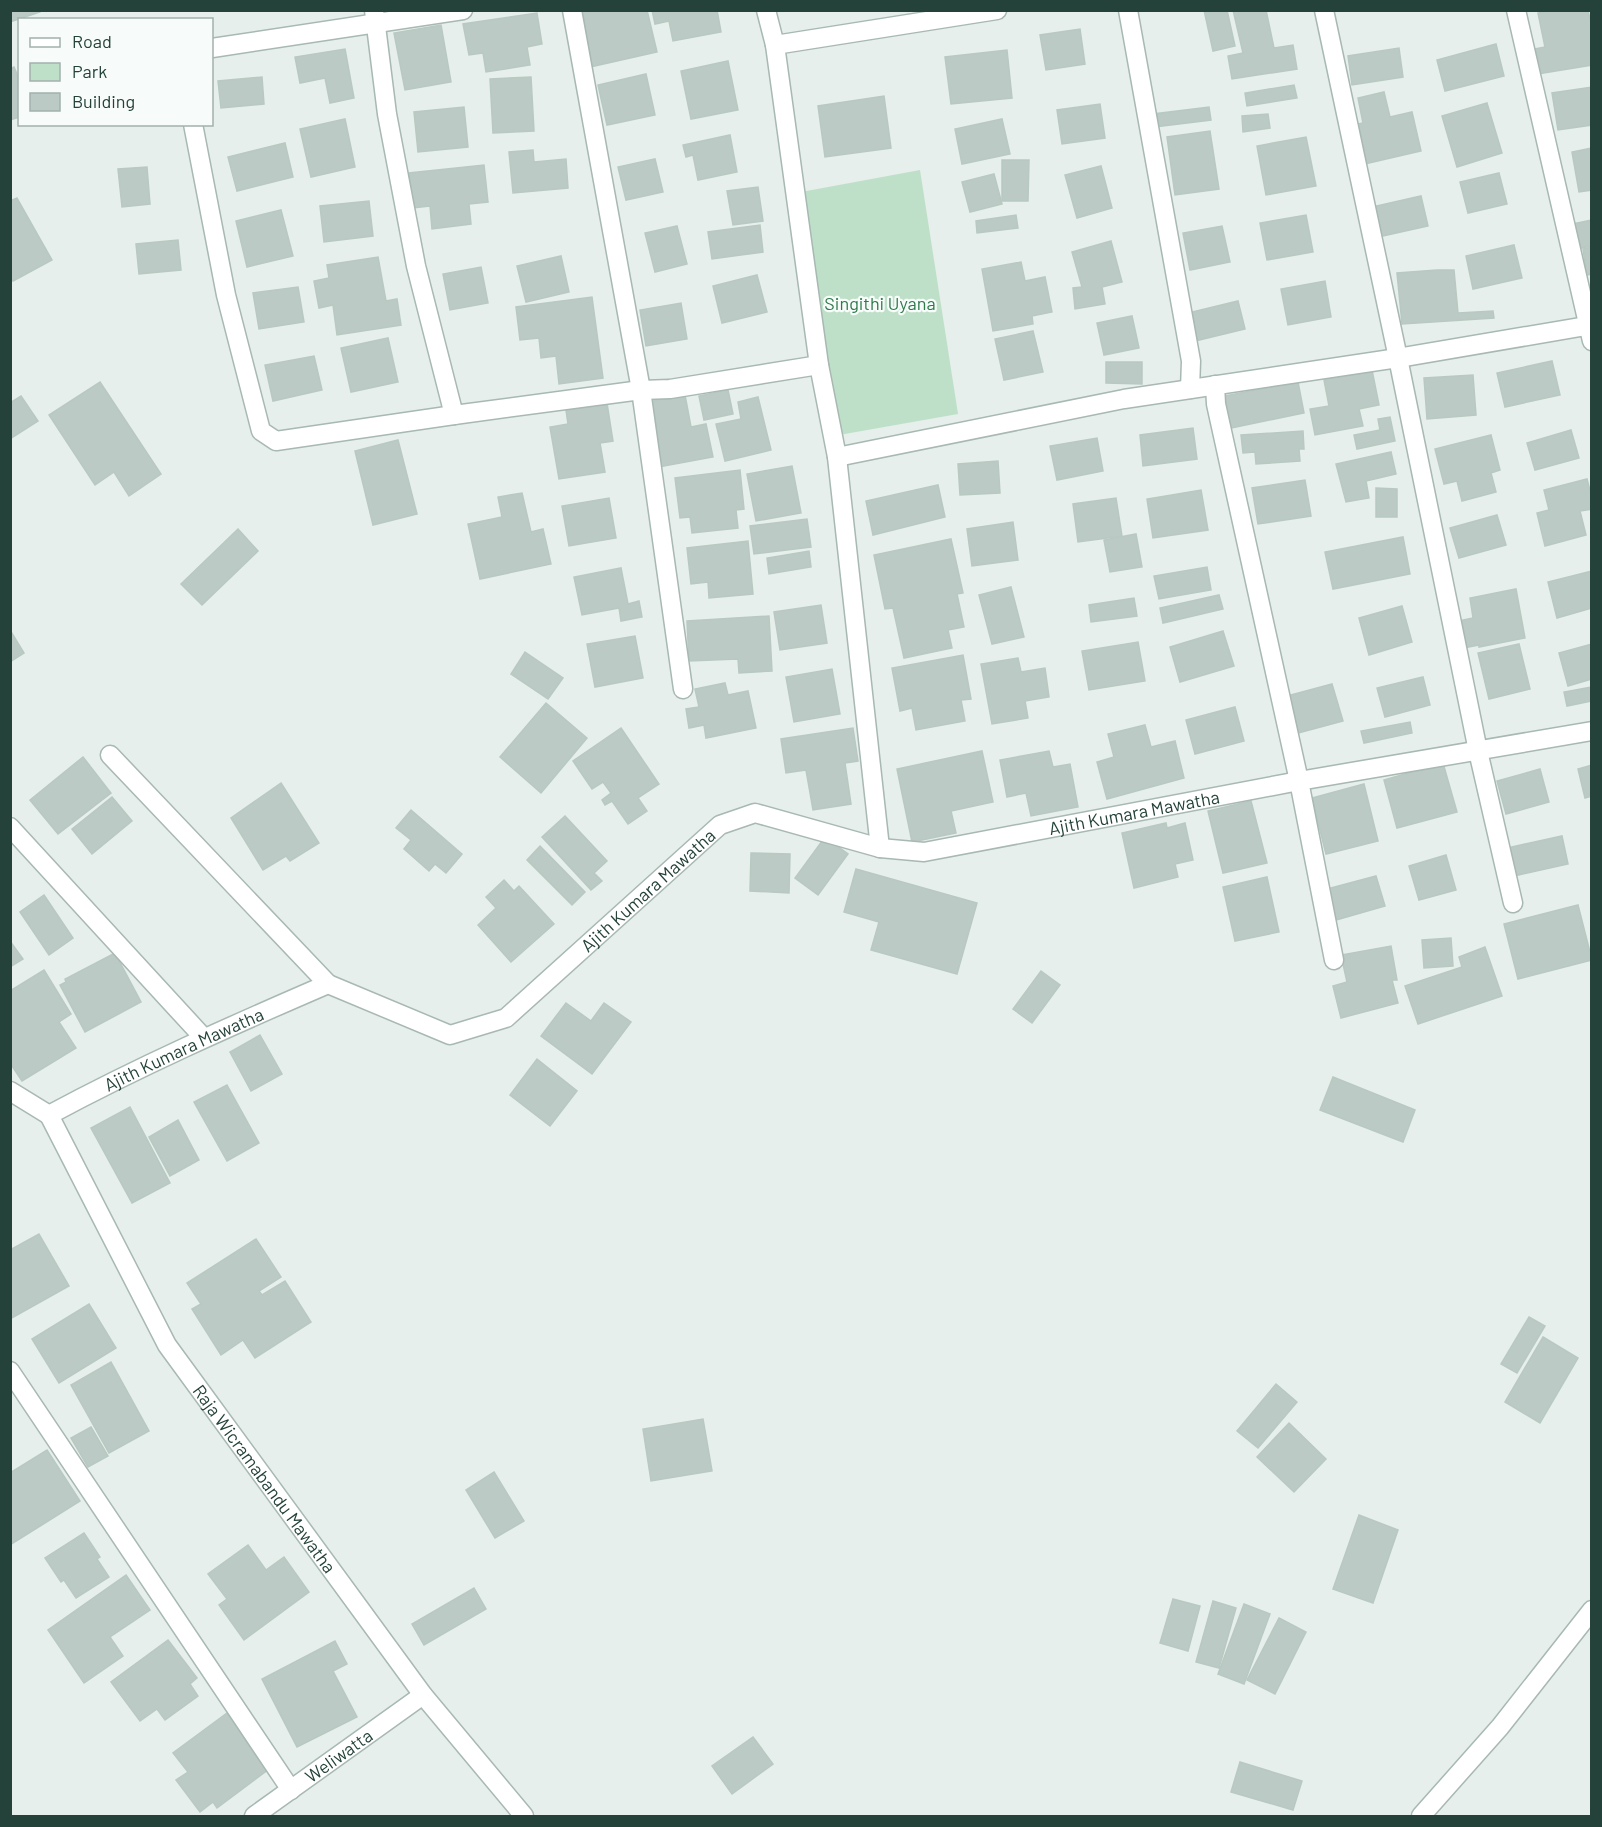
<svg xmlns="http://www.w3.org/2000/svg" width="1602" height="1827" viewBox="0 0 1602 1827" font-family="Barlow,sans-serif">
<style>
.green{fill:#bfe0c8}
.building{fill:#bbcac4;stroke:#b8c9c2;stroke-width:1.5}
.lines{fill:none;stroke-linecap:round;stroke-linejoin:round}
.lane-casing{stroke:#a8b8b2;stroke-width:21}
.street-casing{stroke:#a8b8b2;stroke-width:21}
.lane{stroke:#fff;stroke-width:18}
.street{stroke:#fff;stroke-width:18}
.labels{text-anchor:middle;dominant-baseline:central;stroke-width:4.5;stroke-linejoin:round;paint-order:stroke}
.park-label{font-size:18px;fill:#2d7a4b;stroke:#f7fbf9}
.street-label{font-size:18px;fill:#24423a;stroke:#f7fbf9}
</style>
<rect width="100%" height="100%" fill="#e6efeb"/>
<path class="green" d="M920,170L958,414L839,435L801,192Z"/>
<g class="building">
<path d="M10,10H40V12L10,22Z"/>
<path d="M577,10H647L657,52L590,67Z"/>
<path d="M652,10H717L721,32L673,41L669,21L655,24Z"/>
<path d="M1204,10H1227L1235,46L1213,51Z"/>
<path d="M1233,10H1266L1274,48L1293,45L1297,69L1232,79L1228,56L1243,53Z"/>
<path d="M1553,10H1588L1592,28V65L1538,74L1534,49L1545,47L1538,13Z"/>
<path d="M537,13L542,44L527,47L530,65L486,72L483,53L469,55L463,24Z"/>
<path d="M441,25L451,82L405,90L394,33Z"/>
<path d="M1080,29L1085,64L1046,70L1040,35Z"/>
<path d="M1496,44L1504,76L1445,91L1437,60Z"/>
<path d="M1399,48L1403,77L1352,85L1348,56Z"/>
<path d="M345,49L354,98L330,103L325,78L300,83L295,57Z"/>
<path d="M1007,50L1012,98L951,104L945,57Z"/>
<path d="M728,61L738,110L691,119L681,71Z"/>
<path d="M14,67L20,81V117L10,120V69Z"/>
<path d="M646,74L655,115L607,125L598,85Z"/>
<path d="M262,77L264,104L221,108L218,81Z"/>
<path d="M531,77L534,131L493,133L490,79Z"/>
<path d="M1294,85L1297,98L1247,106L1245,93Z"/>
<path d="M1592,87V125L1558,130L1552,93Z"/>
<path d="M1384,92L1390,117L1412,112L1421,151L1360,165L1352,125L1363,123L1358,98Z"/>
<path d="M884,96L891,148L825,157L818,106Z"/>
<path d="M1487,103L1502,153L1457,167L1442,116Z"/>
<path d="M1100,104L1105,138L1062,144L1057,110Z"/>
<path d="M464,107L468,147L418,152L414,112Z"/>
<path d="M1209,107L1211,120L1155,127L1153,114Z"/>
<path d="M1268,114L1270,128L1243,132L1242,116Z"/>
<path d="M345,119L355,167L311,177L300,129Z"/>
<path d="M1002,119L1010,154L962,164L955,129Z"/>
<path d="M1210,131L1219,189L1175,195L1167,137Z"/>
<path d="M730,135L737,172L698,180L693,155L686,157L683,145Z"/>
<path d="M1306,137L1316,186L1266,195L1257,146Z"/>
<path d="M285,143L293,177L237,191L228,157Z"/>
<path d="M1592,148V190L1579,192L1572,152Z"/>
<path d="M533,150L534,162L566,159L568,188L513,193L509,152Z"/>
<path d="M655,159L663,192L626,200L618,167Z"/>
<path d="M1002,160H1029L1028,201H1002Z"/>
<path d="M484,165L488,202L469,204L471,224L432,229L430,206L413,208L409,173Z"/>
<path d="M1101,166L1112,208L1077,218L1065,175Z"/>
<path d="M147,167L150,204L122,207L118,169Z"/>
<path d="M1499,173L1507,204L1468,213L1460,182Z"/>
<path d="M994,174L1002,204L970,212L962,182Z"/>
<path d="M758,187L763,221L733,225L727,191Z"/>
<path d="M1421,196L1428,226L1378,237L1372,207Z"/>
<path d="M17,198L52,260L13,281L10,278V201Z"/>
<path d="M369,201L373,236L324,242L320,206Z"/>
<path d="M281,210L293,256L247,267L236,221Z"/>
<path d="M1016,215L1018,228L977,233L976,221Z"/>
<path d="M1306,215L1313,252L1267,260L1260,223Z"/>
<path d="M1592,220V246L1576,249L1572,224Z"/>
<path d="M760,225L763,252L712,259L708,232Z"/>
<path d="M677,226L687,264L655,272L645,233Z"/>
<path d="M1222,226L1230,262L1190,270L1183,233Z"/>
<path d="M178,240L181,270L139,274L136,244Z"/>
<path d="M1111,241L1122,282L1102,287L1105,304L1075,309L1073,288L1082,287L1072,252Z"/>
<path d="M1514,245L1522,278L1473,289L1466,256Z"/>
<path d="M1592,247V274L1587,275L1583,249Z"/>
<path d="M561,256L569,292L526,302L517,266Z"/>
<path d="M378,257L386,301L397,299L401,325L337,335L333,305L319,308L314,281L329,278L327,265Z"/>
<path d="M1021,262L1025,281L1045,277L1052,312L1032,316L1033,324L993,331L982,269Z"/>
<path d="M481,267L488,303L450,310L443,274Z"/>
<path d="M1437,270H1454L1458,313L1493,311L1494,318L1402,324L1397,273Z"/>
<path d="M757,275L767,312L722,323L713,286Z"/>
<path d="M1325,281L1331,317L1288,325L1281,289Z"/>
<path d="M298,287L304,322L259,329L253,293Z"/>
<path d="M592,297L603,378L559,384L556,356L541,358L539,338L520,340L516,307Z"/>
<path d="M1238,301L1245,329L1195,341L1188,313Z"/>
<path d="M681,303L687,339L646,346L640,310Z"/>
<path d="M1132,316L1139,348L1104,355L1097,323Z"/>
<path d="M1033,331L1043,372L1004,380L995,339Z"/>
<path d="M388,338L398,382L351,392L341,348Z"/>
<path d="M314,356L322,390L273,401L265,365Z"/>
<path d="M1552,361L1560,395L1505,407L1497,373Z"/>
<path d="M1106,362H1142V384L1106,383Z"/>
<path d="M1372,370L1379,405L1359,409L1363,426L1315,435L1310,409L1329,406L1324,380Z"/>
<path d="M1473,375L1476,415L1427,419L1424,378Z"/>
<path d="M100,382L161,474L129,496L114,472L95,485L49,415Z"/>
<path d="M1298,382L1304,413L1226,429L1219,397Z"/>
<path d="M728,390L733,414L704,420L699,396Z"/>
<path d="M685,395L691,427L706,424L713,457L659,467L647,402Z"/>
<path d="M21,396L38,421L10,439V403Z"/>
<path d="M758,397L771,450L725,461L716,424L741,419L738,402Z"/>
<path d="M607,403L613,441L600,443L605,472L559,479L550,427L568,424L566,410Z"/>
<path d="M1390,417L1395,441L1357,449L1354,435L1380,430L1378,419Z"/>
<path d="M1193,428L1197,459L1143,466L1140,435Z"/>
<path d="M1571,430L1579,458L1535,470L1527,443Z"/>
<path d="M1303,431L1304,449H1299L1300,461L1256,464L1255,452L1243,453L1241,435Z"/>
<path d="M1491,435L1500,470L1491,473L1496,492L1462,501L1457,481L1444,484L1435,449Z"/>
<path d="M1097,438L1103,471L1057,480L1050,446Z"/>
<path d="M398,440L417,514L373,525L355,451Z"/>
<path d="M1391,452L1396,474L1366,481L1369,498L1346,502L1336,464Z"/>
<path d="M998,461L1000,493L960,495L958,464Z"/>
<path d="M792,466L801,513L756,521L747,474Z"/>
<path d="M740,470L744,509L736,510L738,528L692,533L690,517L680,518L675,478Z"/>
<path d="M1587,479L1592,498V509L1580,511L1586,535L1545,546L1537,513L1549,510L1544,490Z"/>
<path d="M1305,480L1311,516L1258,524L1252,488Z"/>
<path d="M938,485L945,517L873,535L866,501Z"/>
<path d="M1376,488L1397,489V517H1376Z"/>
<path d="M1201,490L1208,530L1153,538L1147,499Z"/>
<path d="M522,493L531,532L543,529L551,564L480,579L468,524L502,517L498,497Z"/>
<path d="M609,498L616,538L569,546L562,506Z"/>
<path d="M1116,498L1122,536L1078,542L1073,504Z"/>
<path d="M1497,515L1506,545L1459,558L1450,528Z"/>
<path d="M807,519L811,547L754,554L750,526Z"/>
<path d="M1013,522L1018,560L972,566L967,529Z"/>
<path d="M238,529L258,551L202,605L181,584Z"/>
<path d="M1136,534L1142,567L1110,572L1104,540Z"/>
<path d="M1403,537L1410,574L1333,589L1325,552Z"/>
<path d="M951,539L963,593L957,594L964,627L948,630L952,648L904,658L893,608L885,609L874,555Z"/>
<path d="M748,541L753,594L709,598L708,582L691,584L687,548Z"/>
<path d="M809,551L811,567L769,574L767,558Z"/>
<path d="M1207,567L1211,590L1159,599L1154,576Z"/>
<path d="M621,568L628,604L639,601L642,617L621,621L619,608L582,615L574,577Z"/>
<path d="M1592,571V608L1557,618L1548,582Z"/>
<path d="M1011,587L1024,637L992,644L979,595Z"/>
<path d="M1516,589L1525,638L1479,647V645L1463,648L1458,621L1473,618L1470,598Z"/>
<path d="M1219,595L1223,609L1163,623L1160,608Z"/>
<path d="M1134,598L1137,616L1091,622L1089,605Z"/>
<path d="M821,605L827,643L780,650L774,612Z"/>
<path d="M1402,606L1412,642L1369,655L1359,618Z"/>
<path d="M769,616L772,671L739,673L738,659L689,661L687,621Z"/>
<path d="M10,630L24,653L10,662Z"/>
<path d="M1223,631L1234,666L1180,682L1170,647Z"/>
<path d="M635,636L643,678L595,687L587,644Z"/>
<path d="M1138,642L1145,681L1089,690L1082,651Z"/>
<path d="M1519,644L1530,689L1489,699L1478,653Z"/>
<path d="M1592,644V679L1568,686L1559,653Z"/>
<path d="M525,652L563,678L548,699L511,674Z"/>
<path d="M963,655L971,699L961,700L965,721L916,730L912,708L900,711L892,668Z"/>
<path d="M1018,658L1021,672L1045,668L1049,697L1025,701L1028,718L992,724L981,664Z"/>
<path d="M832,669L840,714L794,722L786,677Z"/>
<path d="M1423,677L1430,705L1385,717L1377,688Z"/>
<path d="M725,683L728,695L748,691L756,728L706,738L704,725L689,728L686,709L699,707L695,689Z"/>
<path d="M1332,684L1343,721L1298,733L1287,696Z"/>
<path d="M1592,687V701L1567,706L1564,692Z"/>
<path d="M546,703L587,738L541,793L500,757Z"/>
<path d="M1235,707L1244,741L1195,754L1186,720Z"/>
<path d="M1410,722L1412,733L1364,743L1361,731Z"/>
<path d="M1145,725L1151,747L1175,741L1184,778L1107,799L1097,762L1114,757L1108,734Z"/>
<path d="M621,728L659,784L638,798L647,811L628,824L612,801L605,805L602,800L611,793L603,782L592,789L573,761Z"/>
<path d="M853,728L858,761L845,763L851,804L813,810L806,770L786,773L781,739Z"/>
<path d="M982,751L993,802L951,811L956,833L912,842L897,769Z"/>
<path d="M1049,751L1053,767L1070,764L1078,807L1031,816L1026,793L1007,797L1000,760Z"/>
<path d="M83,757L111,793L58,834L30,800Z"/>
<path d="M1443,763L1457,812L1397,828L1384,780Z"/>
<path d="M1592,765V796L1585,798L1578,769Z"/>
<path d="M1540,769L1549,802L1506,814L1497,781Z"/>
<path d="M281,783L319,843L290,861L286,856L263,870L231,818Z"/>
<path d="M1364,784L1378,841L1326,854L1312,798Z"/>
<path d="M112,797L132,821L92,854L72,829Z"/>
<path d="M1251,801L1267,863L1223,873L1208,811Z"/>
<path d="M411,810L462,854L446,873L435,864L429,871L404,849L411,840L396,828Z"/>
<path d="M565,816L607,861L594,873L602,881L591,890L542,837Z"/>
<path d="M1166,823L1167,828L1185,823L1193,860L1175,864L1178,877L1134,888L1122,833Z"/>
<path d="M1562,836L1568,864L1514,876L1507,848Z"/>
<path d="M825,837L848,854L818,895L795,878Z"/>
<path d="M540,846L585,892L572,905L527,860Z"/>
<path d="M751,853L790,854L789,893L750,891Z"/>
<path d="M1446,855L1456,890L1419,900L1409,866Z"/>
<path d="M856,869L977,903L957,974L871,950L879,922L844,912Z"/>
<path d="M1376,876L1385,906L1336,920L1327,889Z"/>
<path d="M1267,877L1279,932L1235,941L1223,887Z"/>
<path d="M504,880L514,891L519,886L554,924L511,962L478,925L496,908L486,897Z"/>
<path d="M44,895L73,938L49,955L20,912Z"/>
<path d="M1578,905L1592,960L1518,979L1504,924Z"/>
<path d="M1451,938L1453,966L1424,968L1422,940Z"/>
<path d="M10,941L23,959L10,967Z"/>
<path d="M1391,946L1397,980H1392L1398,1003L1341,1018L1333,986L1347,982L1341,955Z"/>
<path d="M1485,947L1502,996L1418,1024L1405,986L1462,967L1459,957Z"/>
<path d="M115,953L141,1002L85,1032L60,985L66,982L65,979Z"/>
<path d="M44,970L71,1014L59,1022L76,1048L22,1081L10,1063V991Z"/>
<path d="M1041,971L1060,985L1032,1023L1013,1009Z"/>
<path d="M566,1003L591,1021L604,1003L631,1022L592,1074L541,1036Z"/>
<path d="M260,1035L282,1074L251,1091L230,1052Z"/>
<path d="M537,1059L577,1091L550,1126L510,1095Z"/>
<path d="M1333,1077L1415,1110L1403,1142L1320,1110Z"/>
<path d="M227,1085L259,1143L227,1161L194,1102Z"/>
<path d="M130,1107L170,1183L132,1203L91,1128Z"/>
<path d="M178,1120L199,1160L170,1176L149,1137Z"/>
<path d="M39,1234L69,1286L10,1319V1250Z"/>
<path d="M256,1239L281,1277L259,1291L262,1295L285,1281L311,1322L255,1358L243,1340L221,1355L192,1309L201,1304L187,1283Z"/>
<path d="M89,1304L116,1348L59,1383L32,1339Z"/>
<path d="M1529,1317L1545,1326L1517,1373L1501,1364Z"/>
<path d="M1543,1337L1578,1358L1540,1423L1505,1402Z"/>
<path d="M111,1362L149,1431L109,1453L71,1385Z"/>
<path d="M1276,1384L1297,1402L1258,1448L1237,1431Z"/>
<path d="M703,1419L712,1471L651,1481L643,1429Z"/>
<path d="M1289,1423L1326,1459L1294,1492L1257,1457Z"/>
<path d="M91,1427L108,1456L88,1467L71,1438Z"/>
<path d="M47,1450L80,1501L10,1545V1473Z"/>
<path d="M494,1472L524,1521L495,1538L466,1490Z"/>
<path d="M1359,1515L1398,1530L1373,1603L1333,1589Z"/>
<path d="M84,1533L100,1557L97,1559L109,1577L76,1598L64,1580L61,1582L45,1558Z"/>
<path d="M248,1545L266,1570L284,1557L309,1592L244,1640L219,1605L227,1599L208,1574Z"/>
<path d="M126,1575L150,1610L110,1637L123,1656L84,1683L48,1630Z"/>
<path d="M474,1588L486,1609L424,1645L412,1624Z"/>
<path d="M1173,1599L1200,1606L1188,1651L1160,1643Z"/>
<path d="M1213,1601L1236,1608L1219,1668L1196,1662Z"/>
<path d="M1244,1604L1270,1614L1244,1684L1218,1674Z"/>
<path d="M1279,1618L1306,1632L1275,1694L1247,1680Z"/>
<path d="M168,1640L197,1678L190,1684L198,1696L165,1720L157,1709L140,1721L111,1682Z"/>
<path d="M335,1641L347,1664L333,1671L357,1717L297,1747L262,1679Z"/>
<path d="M227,1713L269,1769L217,1808L213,1802L200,1812L176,1780L188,1772L173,1753Z"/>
<path d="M753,1737L773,1764L732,1794L712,1766Z"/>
<path d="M1240,1762L1302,1781L1293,1810L1231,1792Z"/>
</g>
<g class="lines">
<defs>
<path id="lane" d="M110,755L328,984"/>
<g id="street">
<path d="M572,10L641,390L683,689"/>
<path d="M766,10L775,45L819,365L837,457L880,848"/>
<path d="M1128,10L1191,361L1190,389"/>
<path d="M1324,10L1398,358L1478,751L1513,903"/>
<path d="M1516,10L1592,341"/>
<path d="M775,45L997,10"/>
<path d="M212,48L463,10"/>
<path d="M193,124L226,295L261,431L276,441L454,415L416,266L387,114L374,10"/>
<path d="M1215,385L1216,404L1299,781L1334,960"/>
<path d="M454,415L641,390L670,389L819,365"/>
<path d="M837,457L1124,399L1398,358L1592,325"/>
<path d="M10,827L203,1037"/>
<path d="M10,1091L49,1115"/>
<path id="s1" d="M49,1115C140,1066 233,1025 328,984L450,1035L506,1018L720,825L755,813L880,848L924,852L1299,781L1592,731"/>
<path id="s2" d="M49,1115L167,1345L423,1695L524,1816"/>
<path d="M10,1371L291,1790"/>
<path id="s3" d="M254,1816L423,1695"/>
<path d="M1421,1816L1500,1727L1592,1610"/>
</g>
</defs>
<use href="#lane" class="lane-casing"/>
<use href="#street" class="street-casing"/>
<use href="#lane" class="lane"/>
<use href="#street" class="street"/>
</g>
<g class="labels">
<g class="park-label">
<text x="880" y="303">Singithi Uyana</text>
</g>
<g class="street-label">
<text stroke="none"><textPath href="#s1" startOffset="1212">Ajith Kumara Mawatha</textPath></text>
<text stroke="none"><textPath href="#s1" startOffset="690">Ajith Kumara Mawatha</textPath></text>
<text stroke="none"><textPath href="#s1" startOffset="150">Ajith Kumara Mawatha</textPath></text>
<text stroke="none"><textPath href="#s2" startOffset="424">Raja Wicramabandu Mawatha</textPath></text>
<text stroke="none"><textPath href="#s3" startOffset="104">Weliwatta</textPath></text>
</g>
</g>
<rect width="1602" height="1827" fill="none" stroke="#24423a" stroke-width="24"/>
<rect x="18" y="18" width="195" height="108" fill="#f7fbf9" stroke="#a3b1ad" stroke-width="1.5"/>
<rect x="30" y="38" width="30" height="9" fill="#ffffff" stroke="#a3b1ad" stroke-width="1.5"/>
<text x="72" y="48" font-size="18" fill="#24423a">Road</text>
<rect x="30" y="63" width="30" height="18" fill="#bfe0c8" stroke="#a3b1ad" stroke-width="1.5"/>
<text x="72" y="78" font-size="18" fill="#24423a">Park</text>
<rect x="30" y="93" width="30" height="18" fill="#bbcac4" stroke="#a3b1ad" stroke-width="1.5"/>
<text x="72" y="108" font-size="18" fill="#24423a">Building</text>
</svg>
